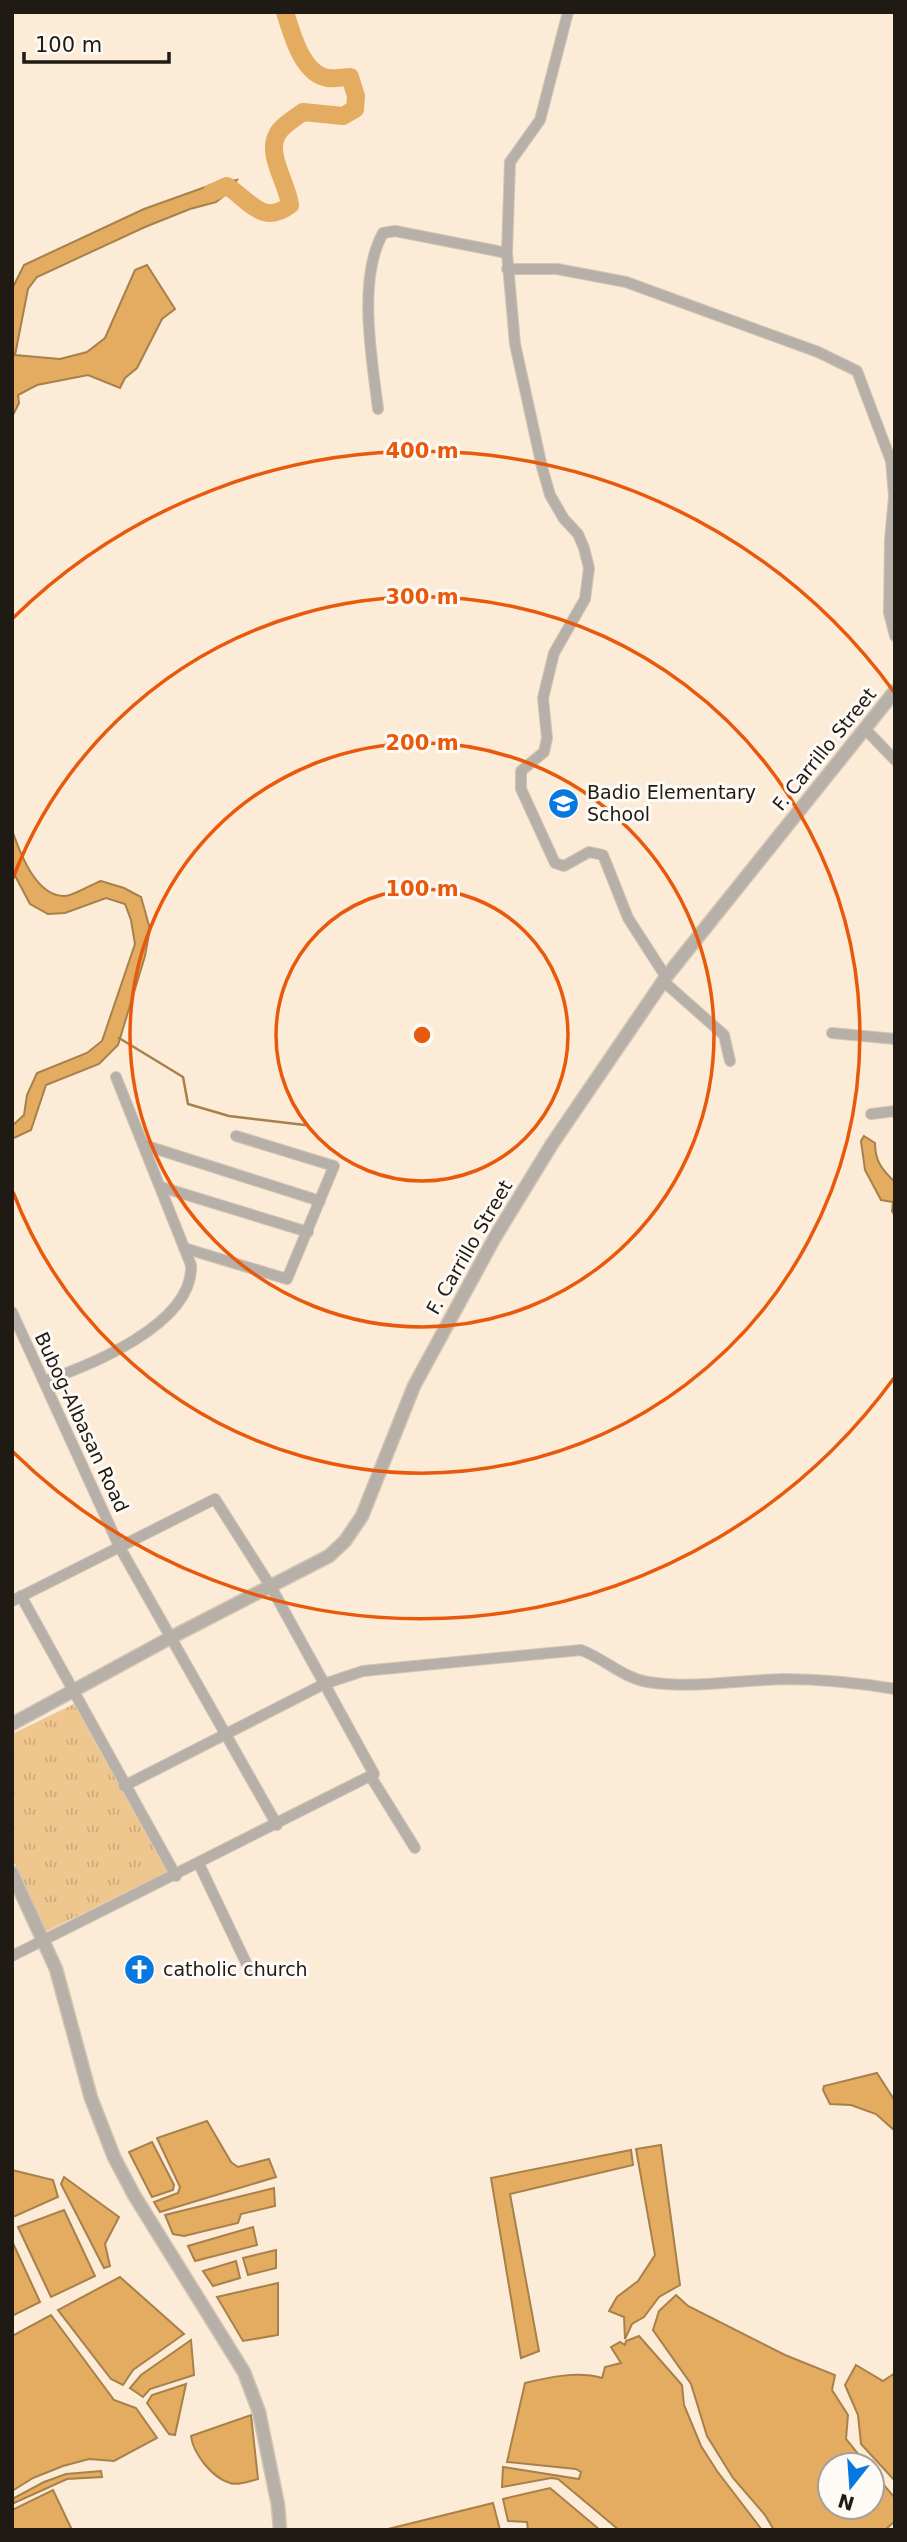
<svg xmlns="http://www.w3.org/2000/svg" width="907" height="2542" viewBox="0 0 907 2542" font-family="'DejaVu Sans',sans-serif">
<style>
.park{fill:url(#park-tufts)}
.water{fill:#e3ac61;stroke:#a8804a;stroke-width:2}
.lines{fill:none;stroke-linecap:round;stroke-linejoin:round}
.stream{stroke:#a8804a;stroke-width:2.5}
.river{stroke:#e3ac61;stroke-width:18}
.minor-casing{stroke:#d3c5b4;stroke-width:12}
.tertiary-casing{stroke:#d3c5b4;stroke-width:15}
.minor{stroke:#b7b0a8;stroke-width:10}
.tertiary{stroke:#b7b0a8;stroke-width:12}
.ring{fill:none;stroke:#e8590c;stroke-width:3.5}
.labels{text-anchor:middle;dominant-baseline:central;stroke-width:6;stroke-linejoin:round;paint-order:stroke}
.street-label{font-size:19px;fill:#1f1a13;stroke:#fefaf6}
.poi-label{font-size:19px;fill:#1f1a13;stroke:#fefaf6;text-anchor:start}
.centre{fill:#e8590c;stroke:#fefaf6;stroke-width:3.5}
.ring-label{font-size:21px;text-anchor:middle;font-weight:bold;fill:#e8590c;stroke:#fefaf6;stroke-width:6;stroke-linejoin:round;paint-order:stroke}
</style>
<defs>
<pattern id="park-tufts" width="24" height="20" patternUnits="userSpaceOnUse" patternTransform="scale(1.75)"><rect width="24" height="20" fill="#f0c68f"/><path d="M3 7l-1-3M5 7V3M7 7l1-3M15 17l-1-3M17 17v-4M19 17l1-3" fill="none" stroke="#cdaa7a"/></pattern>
</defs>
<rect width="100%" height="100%" fill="#fbebd7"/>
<path class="park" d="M74,1704L167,1872L45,1932L12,1858V1734Z"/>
<g class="water">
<path d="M237,180L230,191L216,202L190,209L145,227L37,277L28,289L15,355L60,359L87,352L105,338L135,270L147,265L175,309L162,319L137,368L125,378L120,388L88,375L37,385L18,395L19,403L12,417V289L24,265L144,209L211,185Z"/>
<path d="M12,830C20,853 36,897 65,896C73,896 92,884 101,881L124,888L141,897L150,929L145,956L118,1045L99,1064L46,1085L31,1130L12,1139V1126L24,1115L27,1095L37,1073L87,1053L102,1041L135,944L131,920L125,904L106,898L65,913L48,914L30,904L12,870Z"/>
<path d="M864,1136L875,1143C875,1161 882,1170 895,1182V1216L892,1211L893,1202L881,1200L865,1170L861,1141Z"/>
<path d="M877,2073L895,2101V2131L876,2114L851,2105L830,2104L823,2090L824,2086Z"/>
<path d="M207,2121L231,2162L238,2167L269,2159L276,2177L160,2212L154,2202L178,2193L180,2187L157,2138Z"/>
<path d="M152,2142L174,2185L173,2190L152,2197L129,2152Z"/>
<path d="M661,2145L680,2285L659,2297L644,2317L632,2324L625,2339L624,2317L609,2311L617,2297L638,2281L655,2255L636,2149Z"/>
<path d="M631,2150L633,2165L510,2194L539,2351L521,2358L491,2178Z"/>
<path d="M12,2170L53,2180L58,2197L13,2217Z"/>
<path d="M64,2177L119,2217L105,2244L110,2266L104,2268L61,2184Z"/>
<path d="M274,2188L275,2206L241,2214L238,2223L184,2236L173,2234L165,2215Z"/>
<path d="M64,2210L95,2276L51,2297L18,2227Z"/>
<path d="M253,2227L257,2245L195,2261L188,2246Z"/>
<path d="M12,2241L40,2302L12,2316Z"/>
<path d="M276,2250V2268L248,2275L243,2258Z"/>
<path d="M236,2261L240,2278L213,2286L203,2271Z"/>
<path d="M120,2277L184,2334L133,2370L123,2385L111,2379L58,2310Z"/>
<path d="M278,2283V2335L243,2341L217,2297Z"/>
<path d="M676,2295L688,2306L785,2355L835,2375L832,2390L848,2415L846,2439L867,2465H830V2507H872V2471L895,2498V2521L885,2530H774L765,2515L733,2478L707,2436L691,2384L653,2330L659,2311Z"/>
<path d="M51,2315L114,2400L136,2408L157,2438L114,2461L89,2459L63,2466L33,2478L12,2491V2336Z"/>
<path d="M639,2336L682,2385L684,2405L701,2446L717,2471L762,2530H619L558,2479L551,2478L502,2487L503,2467L579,2479L581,2472L576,2469L507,2462L525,2383C549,2377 578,2371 602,2378L605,2367L621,2363L611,2347L620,2342L625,2345L626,2341Z"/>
<path d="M191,2340L194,2375L150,2389L143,2397L130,2388L141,2375Z"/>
<path d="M856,2365L883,2381L895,2373V2481L861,2444L858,2415L845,2385Z"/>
<path d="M186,2384L175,2435L169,2434L147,2403L152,2395Z"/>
<path d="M251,2415L258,2479C250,2481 237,2486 230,2483C212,2478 193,2453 191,2436Z"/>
<path d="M101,2471L102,2477L67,2479L12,2504V2499L44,2482L66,2474Z"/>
<path d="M550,2488L600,2530H528L527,2522L508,2521L503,2499Z"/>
<path d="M53,2490L72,2530H12V2510Z"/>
<path d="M493,2503L500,2530H384Z"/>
</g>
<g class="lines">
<path class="stream" d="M119,1038L183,1077L188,1104L229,1116L305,1125"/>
<path class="river" d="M211,193L227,186C250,201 263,226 290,205C288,185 266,154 277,135C281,126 295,118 303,112L343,116L355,109L356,96L350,77C343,77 335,79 328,78C302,74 292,34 285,12"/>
<defs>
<g id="minor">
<path d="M568,12L540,120L510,162L507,253L515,344L542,467L550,495L564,519L578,534L584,548L589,568L585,599L554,653L543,698L547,738L544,752L521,771V789L555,863L564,866L589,852L603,855L628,918L666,977"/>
<path d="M507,269H557L626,282L818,352L857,371L891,461L894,496L890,540L889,613L895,636"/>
<path d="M378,409C372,359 357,279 383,233L395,231L507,253"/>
<path d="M865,729L895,760"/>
<path d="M663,981L724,1035L730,1061"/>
<path d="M832,1033L895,1039"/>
<path d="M871,1114L895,1111"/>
<path d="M144,1145L320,1201"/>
<path d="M161,1187L308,1232"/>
<path d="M184,1248L287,1279L334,1166L236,1136"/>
<path d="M12,1312L119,1546L277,1825"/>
<path d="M44,1381C89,1366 194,1324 191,1265L116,1077"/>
<path d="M21,1596L176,1876"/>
<path d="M12,1601L215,1499L271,1587L374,1774L12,1956"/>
<path d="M371,1777L415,1848"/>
<path d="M124,1786L324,1684L363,1671L581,1650C605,1659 623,1678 648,1682C692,1689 739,1680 783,1679C819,1679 859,1683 895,1689"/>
<path d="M199,1864L249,1969"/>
</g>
<g id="tertiary">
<path d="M12,1724L170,1638L329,1556L345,1541L362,1516L414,1386L495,1237L552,1144L666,977L895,691"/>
<path d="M12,1873L56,1969L91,2098L114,2157L134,2195L244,2372L259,2412L278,2505L280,2530"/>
</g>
</defs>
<use href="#minor" class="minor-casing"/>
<use href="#tertiary" class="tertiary-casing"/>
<use href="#minor" class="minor"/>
<use href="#tertiary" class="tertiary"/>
</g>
<g class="ring">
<circle cx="422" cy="1035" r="146"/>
<circle cx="422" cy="1035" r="292"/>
<path d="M13 878A438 438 0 1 1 13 1192"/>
<path d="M894 1378A584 584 0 0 1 13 1452M13 618A584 584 0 0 1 894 692"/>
</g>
<defs>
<symbol id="school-disc" viewBox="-11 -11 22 22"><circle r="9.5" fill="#0778df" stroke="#fefaf6"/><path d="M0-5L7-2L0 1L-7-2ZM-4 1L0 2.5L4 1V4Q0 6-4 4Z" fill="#fff"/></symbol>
<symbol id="church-disc" viewBox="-11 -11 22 22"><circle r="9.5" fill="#0778df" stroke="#fefaf6"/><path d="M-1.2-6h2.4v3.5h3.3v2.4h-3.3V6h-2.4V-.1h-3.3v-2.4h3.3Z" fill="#fff"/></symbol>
</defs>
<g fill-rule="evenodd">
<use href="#school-disc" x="546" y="786" width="35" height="35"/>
<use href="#church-disc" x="122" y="1952" width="35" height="35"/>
</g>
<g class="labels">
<g class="street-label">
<text transform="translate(824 749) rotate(-51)">F. Carrillo Street</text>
<text transform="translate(469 1247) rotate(-60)">F. Carrillo Street</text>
<text transform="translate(82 1422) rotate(65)">Bubog-Albasan Road</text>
</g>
<g class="poi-label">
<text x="587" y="792">Badio Elementary<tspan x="587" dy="22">School</tspan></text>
<text x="163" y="1969">catholic church</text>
</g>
</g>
<circle cx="422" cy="1035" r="10" class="centre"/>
<g class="ring-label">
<text x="422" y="458">400 m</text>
<text x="422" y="604">300 m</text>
<text x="422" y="750">200 m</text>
<text x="422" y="896">100 m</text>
</g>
<rect width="907" height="2542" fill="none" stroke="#1f1a13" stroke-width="28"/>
<g transform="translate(851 2486) rotate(197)"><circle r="33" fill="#fefaf6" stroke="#a5a09b" stroke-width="2"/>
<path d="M0-5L12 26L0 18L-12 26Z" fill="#0778df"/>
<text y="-10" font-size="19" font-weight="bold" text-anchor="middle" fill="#1f1a13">N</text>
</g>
<path d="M24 52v10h145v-10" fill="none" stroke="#1f1a13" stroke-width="3.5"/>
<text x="35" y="52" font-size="21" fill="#1f1a13" stroke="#fefaf6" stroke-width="5" paint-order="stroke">100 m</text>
</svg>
